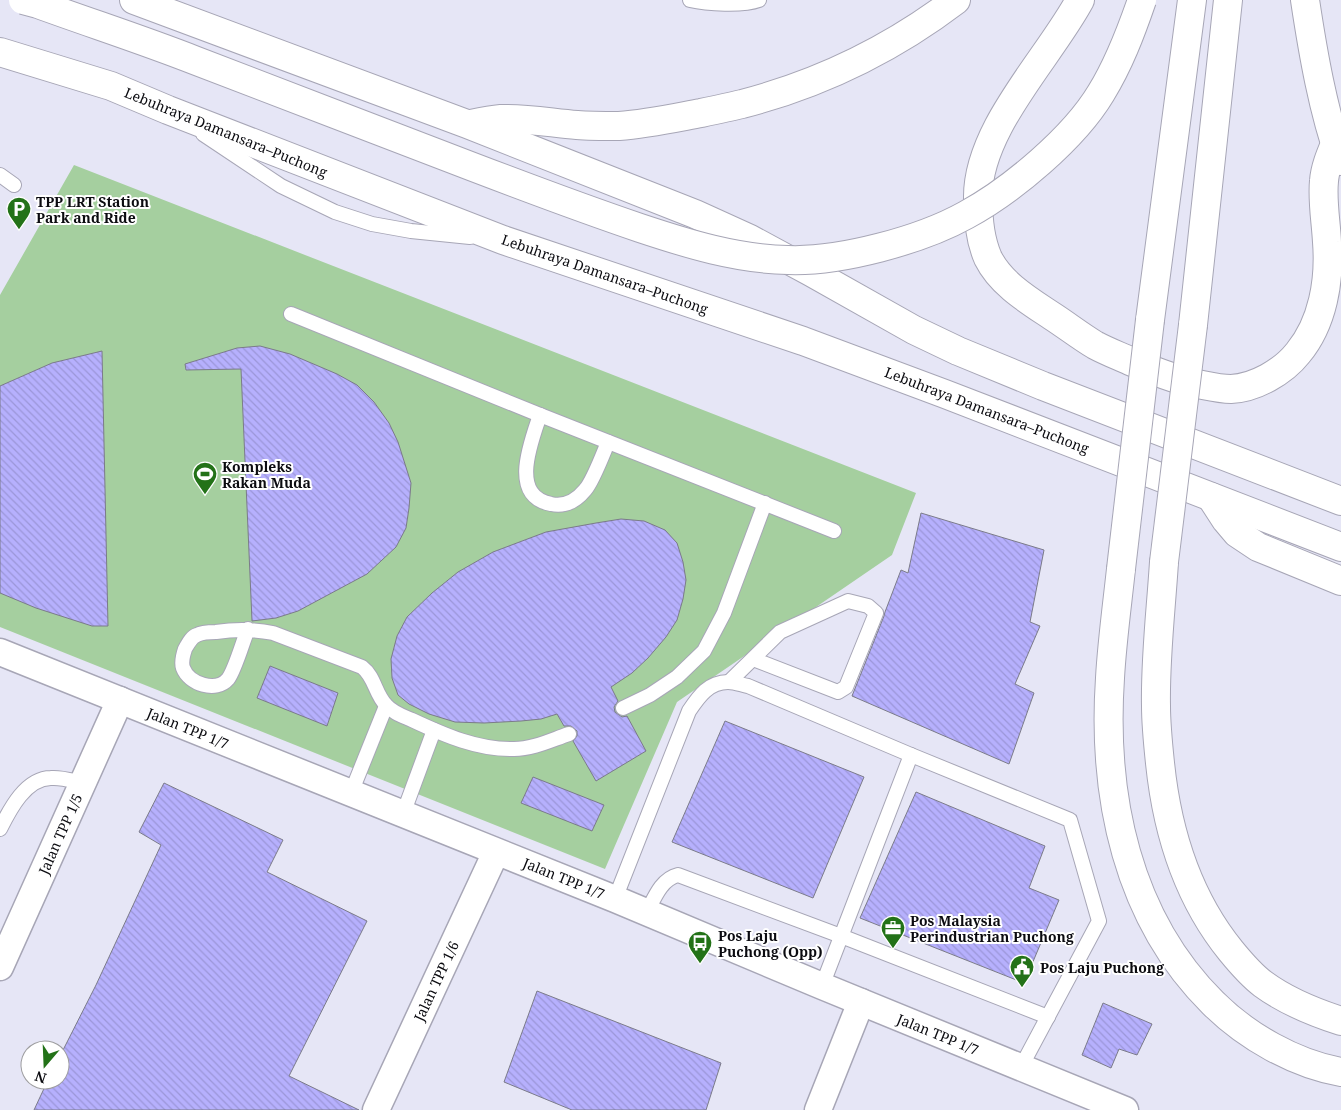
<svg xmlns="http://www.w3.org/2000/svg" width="1341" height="1110" viewBox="0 0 1341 1110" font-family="'Noto Serif',serif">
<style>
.garden{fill:#a5cf9f}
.building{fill:url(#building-back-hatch);stroke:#7b7b89}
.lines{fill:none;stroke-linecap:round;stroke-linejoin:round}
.lane-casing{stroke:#a7a6b6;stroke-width:16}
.street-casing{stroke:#a7a6b6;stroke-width:29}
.highway-casing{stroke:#a7a6b6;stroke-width:30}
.lane{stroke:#fff;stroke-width:14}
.street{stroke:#fff;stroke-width:26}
.highway{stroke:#fff;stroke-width:28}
.highway-bridge-casing{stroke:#a7a6b6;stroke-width:30;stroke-linecap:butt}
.highway-bridge{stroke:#fff;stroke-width:28}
.labels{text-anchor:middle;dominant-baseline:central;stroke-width:4;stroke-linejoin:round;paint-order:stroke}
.street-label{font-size:14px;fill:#0b0b10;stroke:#fff}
.poi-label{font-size:14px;font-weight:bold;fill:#0b0b10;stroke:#fff;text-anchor:start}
</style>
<defs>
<pattern id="building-back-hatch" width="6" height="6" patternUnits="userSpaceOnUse" patternTransform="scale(1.25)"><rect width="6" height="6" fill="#b6b0fd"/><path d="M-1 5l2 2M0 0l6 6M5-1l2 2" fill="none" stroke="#9b96d8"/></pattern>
</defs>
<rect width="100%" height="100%" fill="#e6e6f6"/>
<path class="garden" d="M74,165L916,493L892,555L677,702L605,869L0,627V295Z"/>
<g class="building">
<path d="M260,346L290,354L337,374L357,385L374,402L389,423L398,442L411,483L409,508L406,528L396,547L367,574L298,611L276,618L252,621L241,369L186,370L185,364L237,348Z"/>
<path d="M102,351L108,626H92L36,608L0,593V386L52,363Z"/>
<path d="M921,513L1044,550L1030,622L1040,626L1015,684L1034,693L1009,764L852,696L884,616L885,612L901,570L908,573Z"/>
<path d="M621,519L644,521L665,530L677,543L683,562L686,580L683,599L677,620L666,637L648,658L632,673L611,687L618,701L614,707L615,712L622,717L627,716L646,751L596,781L573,741L577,736V731L571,726H564L557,714L541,719L521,721L484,723L455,722L429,714L409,704L398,695L392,678L391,659L397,636L407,617L432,593L458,572L493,552L546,532L596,523Z"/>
<path d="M270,666L338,693L327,726L257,698Z"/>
<path d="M725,721L864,777L813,898L672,842Z"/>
<path d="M533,777L604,805L592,831L521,803Z"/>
<path d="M164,783L283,840L267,872L367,921L289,1076L359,1110H34L48,1080H60V1056L96,985L161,845L139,832Z"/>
<path d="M916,792L1045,846L1029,888L1059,900L1024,983L860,918Z"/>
<path d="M537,991L721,1063L706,1110H572L504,1082Z"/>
<path d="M1103,1003L1152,1024L1137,1055L1119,1049L1111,1068L1082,1055Z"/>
</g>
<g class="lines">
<defs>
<g id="lane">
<path d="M690,0C707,4 743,6 759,0"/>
<path d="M203,134L281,186L335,212L372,224L411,231L470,237"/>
<path d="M0,175L14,185"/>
<path d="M291,314L540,415L834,531"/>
<path d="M540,415C531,442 509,496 551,504C565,507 576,501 585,490C593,481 603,454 608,442"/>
<path d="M248,629C243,641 235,670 228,679C216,693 189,684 183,668C181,662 183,655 185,649C188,644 191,637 197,635C202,632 210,632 216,632C236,629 253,629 273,633L362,667C375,677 375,694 386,705C393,713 403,716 412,720C444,735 478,750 514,749C533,749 551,740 569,734"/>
<path d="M729,682L780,632L848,601L868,606L876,613L846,687L838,692L753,659"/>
<path d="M623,708L650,695L677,677L704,651L724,613L765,503"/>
<path d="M351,793L386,706"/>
<path d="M403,814L434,730"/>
<path d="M0,829C10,809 26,778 51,778C62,777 73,781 83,783"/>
<path d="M615,899L689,711C699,696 709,682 728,682C735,682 742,685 748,686L911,755L1070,820L1099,921L1021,1067"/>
<path d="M647,912C654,899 661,879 678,875L841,936L1048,1017"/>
<path d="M822,986L911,755"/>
</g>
<g id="street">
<path d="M0,652L615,899L822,986L1125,1110"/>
<path d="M0,967L120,700"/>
<path d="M376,1110L496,852"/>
<path d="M818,1110L861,1002"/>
</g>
<g id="highway">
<path d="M134,0L467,124L695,214L750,239L811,272L914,330L958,351L1043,386L1341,501"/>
<path d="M1080,0C1049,58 977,129 978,198C978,217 980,240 988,258C1001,284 1028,300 1052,316C1066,325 1080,336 1095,345C1106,351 1119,356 1130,361C1151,370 1171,378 1192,383C1204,385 1218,389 1231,389C1255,388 1283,372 1298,353C1323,323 1330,280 1327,242C1326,222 1322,201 1324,181C1325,168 1330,156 1335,144"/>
<path d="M1305,0C1313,53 1323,111 1341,161"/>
<path d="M0,52L111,86L168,110L503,240L803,341L945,394L1341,547"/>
<path d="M471,124C481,122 491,120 501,119C526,118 552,123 577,125C590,126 605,126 619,126C647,124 674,118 701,113C715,110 729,107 742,104C819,84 893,48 956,0"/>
<path d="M1150,320L1192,0"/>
<path d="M1193,325L1228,0"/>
<path d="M1211,497L1226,520L1237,533L1258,547L1341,581"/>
<path d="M1164,562C1161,610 1155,658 1156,706C1156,725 1158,744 1160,763C1167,831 1187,897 1231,951C1240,962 1251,975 1263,984C1286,1001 1313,1012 1341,1021"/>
<path d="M1121,569C1117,606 1112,642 1110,678C1102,796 1127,918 1213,1003C1246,1036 1295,1064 1341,1072"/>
</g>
</defs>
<use href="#lane" class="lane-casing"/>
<use href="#street" class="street-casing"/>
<use href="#highway" class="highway-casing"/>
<use href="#lane" class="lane"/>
<use href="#street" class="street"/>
<use href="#highway" class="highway"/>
<defs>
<g id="highway-bridge">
<path d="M23,0L38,4C90,23 143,40 194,60C287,95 380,132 473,167C528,188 584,209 640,228C688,244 737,259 788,260C840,262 921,240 966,215C1012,190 1074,138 1101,93C1119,64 1131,32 1142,0"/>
<path d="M1164,562L1193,325"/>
<path d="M1121,569L1150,320"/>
</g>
</defs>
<use href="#highway-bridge" class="highway-bridge-casing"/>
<use href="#highway-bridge" class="highway-bridge"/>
</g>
<defs>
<symbol id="parking-pin" viewBox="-11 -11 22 30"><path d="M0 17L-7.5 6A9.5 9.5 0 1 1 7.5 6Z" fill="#237218" stroke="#fff"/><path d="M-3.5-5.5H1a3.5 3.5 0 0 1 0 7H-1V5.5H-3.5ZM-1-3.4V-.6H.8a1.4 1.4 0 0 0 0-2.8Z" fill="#fff"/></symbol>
<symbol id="stadium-pin" viewBox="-11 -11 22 30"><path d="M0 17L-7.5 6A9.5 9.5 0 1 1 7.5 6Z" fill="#237218" stroke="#fff"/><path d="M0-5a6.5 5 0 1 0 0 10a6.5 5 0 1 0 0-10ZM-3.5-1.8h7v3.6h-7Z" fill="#fff"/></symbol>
<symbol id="office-pin" viewBox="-11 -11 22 30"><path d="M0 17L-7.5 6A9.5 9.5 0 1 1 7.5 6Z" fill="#237218" stroke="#fff"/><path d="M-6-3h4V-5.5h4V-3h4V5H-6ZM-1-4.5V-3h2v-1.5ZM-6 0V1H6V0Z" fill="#fff"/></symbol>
<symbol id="bus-pin" viewBox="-11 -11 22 30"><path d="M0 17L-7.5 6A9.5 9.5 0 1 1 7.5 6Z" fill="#237218" stroke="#fff"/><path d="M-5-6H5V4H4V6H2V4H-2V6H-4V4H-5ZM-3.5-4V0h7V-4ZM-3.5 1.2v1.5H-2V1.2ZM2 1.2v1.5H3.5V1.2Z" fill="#fff"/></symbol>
<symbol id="civic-pin" viewBox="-11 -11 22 30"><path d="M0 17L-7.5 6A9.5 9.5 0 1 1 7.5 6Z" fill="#237218" stroke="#fff"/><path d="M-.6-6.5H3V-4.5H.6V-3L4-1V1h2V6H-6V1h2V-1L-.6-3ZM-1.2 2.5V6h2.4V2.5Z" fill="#fff"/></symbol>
</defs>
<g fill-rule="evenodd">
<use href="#parking-pin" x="5" y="195" width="28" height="38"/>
<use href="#stadium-pin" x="191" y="460" width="28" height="38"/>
<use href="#office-pin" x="879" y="914" width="28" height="38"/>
<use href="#bus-pin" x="686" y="929" width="28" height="38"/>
<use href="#civic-pin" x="1008" y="953" width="28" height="38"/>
</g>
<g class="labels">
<g class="street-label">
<text transform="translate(226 132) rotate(22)">Lebuhraya Damansara–Puchong</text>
<text transform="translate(605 274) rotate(19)">Lebuhraya Damansara–Puchong</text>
<text transform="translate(987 410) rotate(21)">Lebuhraya Damansara–Puchong</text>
<text transform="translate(188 728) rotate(22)">Jalan TPP 1/7</text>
<text transform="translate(60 834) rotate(-66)">Jalan TPP 1/5</text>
<text transform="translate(564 878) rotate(22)">Jalan TPP 1/7</text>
<text transform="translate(436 981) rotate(-65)">Jalan TPP 1/6</text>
<text transform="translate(938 1034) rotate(22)">Jalan TPP 1/7</text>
</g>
<g class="poi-label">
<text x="36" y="201">TPP LRT Station<tspan x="36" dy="16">Park and Ride</tspan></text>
<text x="222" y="466">Kompleks<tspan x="222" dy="16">Rakan Muda</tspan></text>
<text x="910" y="920">Pos Malaysia<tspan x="910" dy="16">Perindustrian Puchong</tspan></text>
<text x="718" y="935">Pos Laju<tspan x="718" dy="16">Puchong (Opp)</tspan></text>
<text x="1040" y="967">Pos Laju Puchong</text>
</g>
</g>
<g transform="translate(45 1065) rotate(199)"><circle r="24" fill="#ffffff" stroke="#9d9d9f"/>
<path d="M0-4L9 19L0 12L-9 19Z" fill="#237218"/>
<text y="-8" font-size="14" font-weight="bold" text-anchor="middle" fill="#0b0b10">N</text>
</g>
</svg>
